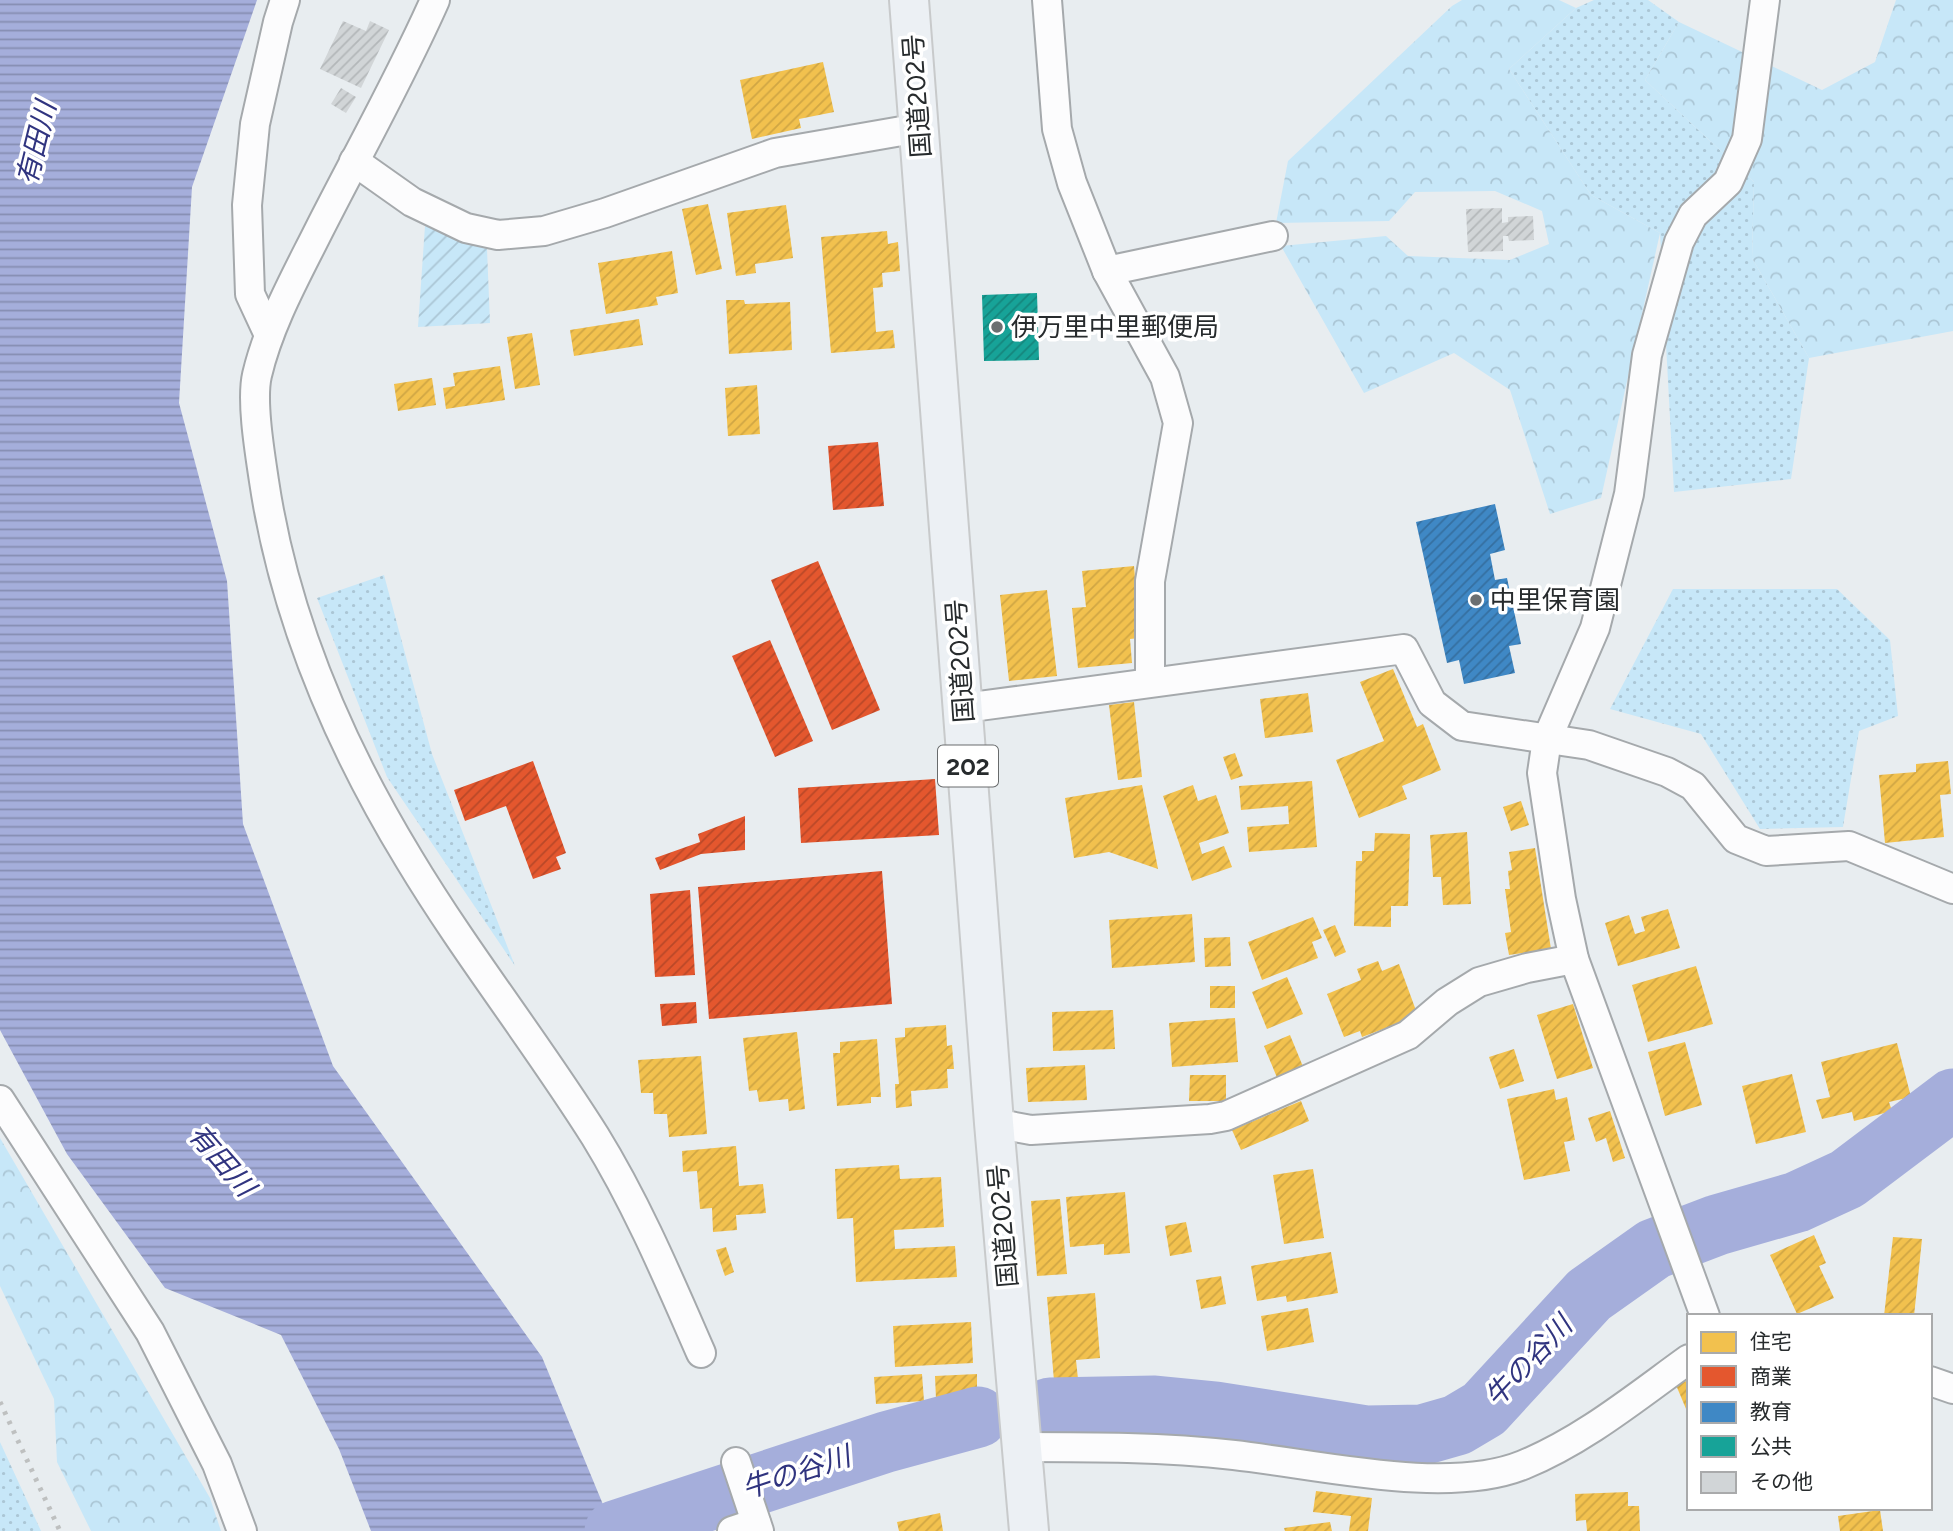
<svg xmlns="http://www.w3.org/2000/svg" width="1953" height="1531" viewBox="0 0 1953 1531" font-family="Figtree,'Noto Sans JP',sans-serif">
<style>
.grass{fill:url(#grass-dots)}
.forest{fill:url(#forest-crowns)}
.garden{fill:url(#garden-furrows)}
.water{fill:url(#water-rules)}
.homes{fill:url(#homes-hatch)}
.shops{fill:url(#shops-hatch)}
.schools{fill:url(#schools-hatch)}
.public{fill:url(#public-hatch)}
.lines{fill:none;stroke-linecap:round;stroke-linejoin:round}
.river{stroke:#a5aedb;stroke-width:61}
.building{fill:url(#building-hatch)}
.minor-casing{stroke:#a5a9ac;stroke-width:32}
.trunk-casing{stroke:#c8cacb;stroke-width:42}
.minor{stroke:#fcfcfd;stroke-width:28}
.trunk{stroke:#ecf0f4;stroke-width:38}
.rail{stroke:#bec0c0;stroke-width:5;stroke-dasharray:3.5 7;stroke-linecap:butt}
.poi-dot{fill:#6b6f71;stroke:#fff;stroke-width:2.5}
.labels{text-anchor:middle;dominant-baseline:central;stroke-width:7;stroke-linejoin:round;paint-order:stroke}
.shield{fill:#fff;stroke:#686b6c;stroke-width:2}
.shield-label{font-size:24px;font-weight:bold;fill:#272b2d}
.street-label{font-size:26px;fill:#272b2d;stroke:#fff}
.poi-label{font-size:26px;fill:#272b2d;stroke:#fff;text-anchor:start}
.water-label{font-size:28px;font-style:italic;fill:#30347f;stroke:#fff}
</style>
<defs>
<pattern id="grass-dots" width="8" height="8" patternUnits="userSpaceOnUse" patternTransform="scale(1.75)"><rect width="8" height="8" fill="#c7e7f8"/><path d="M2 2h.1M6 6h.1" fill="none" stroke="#abc6d5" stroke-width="1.8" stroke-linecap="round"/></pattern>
<pattern id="forest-crowns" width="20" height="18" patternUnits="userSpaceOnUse" patternTransform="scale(1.75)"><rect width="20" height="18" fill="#c7e7f8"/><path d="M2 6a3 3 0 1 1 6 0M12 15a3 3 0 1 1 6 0" fill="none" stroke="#abc6d5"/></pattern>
<pattern id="garden-furrows" width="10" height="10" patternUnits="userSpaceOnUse" patternTransform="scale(1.75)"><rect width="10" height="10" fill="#c7e7f8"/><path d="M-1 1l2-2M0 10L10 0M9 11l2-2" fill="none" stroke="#abc6d5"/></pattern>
<pattern id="water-rules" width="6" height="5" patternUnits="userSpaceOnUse" patternTransform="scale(1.75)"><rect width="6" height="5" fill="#a5aedb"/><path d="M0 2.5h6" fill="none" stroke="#868eb2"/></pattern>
<pattern id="homes-hatch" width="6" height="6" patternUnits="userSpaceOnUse" patternTransform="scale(1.75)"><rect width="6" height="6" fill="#f2c14e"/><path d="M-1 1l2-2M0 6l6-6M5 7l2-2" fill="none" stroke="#d0a644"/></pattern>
<pattern id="shops-hatch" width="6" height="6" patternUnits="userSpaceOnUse" patternTransform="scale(1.75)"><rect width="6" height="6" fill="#e4572e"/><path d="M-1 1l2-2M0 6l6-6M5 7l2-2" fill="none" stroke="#b94828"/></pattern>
<pattern id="schools-hatch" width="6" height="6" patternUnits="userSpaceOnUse" patternTransform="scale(1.75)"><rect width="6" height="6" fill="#3f88c5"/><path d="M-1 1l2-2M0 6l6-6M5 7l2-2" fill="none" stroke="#356fa0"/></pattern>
<pattern id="public-hatch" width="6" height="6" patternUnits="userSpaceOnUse" patternTransform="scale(1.75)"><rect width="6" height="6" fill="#17a398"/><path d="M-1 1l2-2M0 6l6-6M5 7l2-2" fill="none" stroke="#15857c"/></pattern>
<pattern id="building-hatch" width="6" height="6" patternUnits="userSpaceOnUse" patternTransform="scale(1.75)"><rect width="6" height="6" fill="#d1d5d7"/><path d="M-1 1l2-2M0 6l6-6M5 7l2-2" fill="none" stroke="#b3b7b9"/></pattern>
</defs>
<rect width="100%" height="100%" fill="#e8edf0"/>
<g class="grass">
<path d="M1594,0H1648L1679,22L1645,80L1754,182L1752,258L1809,358L1791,479L1674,492L1660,233L1591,195L1509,69L1576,8Z"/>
<path d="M384,575L432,754L515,966L387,777L317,598Z"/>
<path d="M1673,589H1837L1890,640L1898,716L1859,731L1843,827L1760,829L1701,734L1610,709Z"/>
<path d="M0,1442L41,1531H0Z"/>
</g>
<g class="forest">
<path d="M1462,0H1559L1576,8L1509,69L1591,195L1660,233L1601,498L1550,514L1510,390L1454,353L1364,393L1281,246L1386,236L1408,256L1510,260L1549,244L1542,211L1495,191L1415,192L1389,221L1276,223L1288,161L1452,6Z"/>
<path d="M1896,0H1953V331L1809,358L1752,258L1754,182L1645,80L1679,22L1822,90L1875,62Z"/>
<path d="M0,1138L210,1498L221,1531H91L57,1462L54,1399L0,1286Z"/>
</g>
<path class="garden" d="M425,226L487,249L490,323L418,327Z"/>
<path class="water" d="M0,0H257L192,187L179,403L227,581L243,824L333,1066L542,1357L614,1531H371L339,1449L281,1335L165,1288L67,1154L0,1030Z"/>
<g class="homes">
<path d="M823,62L834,112L799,119L801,128L752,139L740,80Z"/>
<path d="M708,204L722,269L696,275L682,209Z"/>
<path d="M786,205L793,258L755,264L756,273L736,276L727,213Z"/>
<path d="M887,231L888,244L898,242L900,271L882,273L883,287L873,288L876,332L893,330L895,348L831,353L821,237Z"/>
<path d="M672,251L678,293L656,297L658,305L606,314L598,263Z"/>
<path d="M726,300H744L745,304L790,302L792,350L729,354Z"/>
<path d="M639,319L643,345L574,356L570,330Z"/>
<path d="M532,333L540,385L515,389L507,337Z"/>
<path d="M500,366L505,400L446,409L443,388L455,386L453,373Z"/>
<path d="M432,378L436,405L398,411L394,384Z"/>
<path d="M757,385L760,434L728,436L725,388Z"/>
<path d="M1134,566L1140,638L1130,639L1132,663L1078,668L1072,608L1086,607L1082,571Z"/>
<path d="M1047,590L1057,676L1009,681L1000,595Z"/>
<path d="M1393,669L1417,727L1423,724L1441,770L1402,786L1407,799L1359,818L1336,760L1384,741L1360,682Z"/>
<path d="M1308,693L1313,732L1265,738L1260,699Z"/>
<path d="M1134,702L1142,777L1118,780L1109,705Z"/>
<path d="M1235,753L1243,776L1231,780L1223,757Z"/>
<path d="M1948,761L1951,794L1940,795L1944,837L1885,843L1879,775L1916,772V764Z"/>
<path d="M1312,781L1317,847L1249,852L1247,827L1289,824L1288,806L1241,810L1239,786Z"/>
<path d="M1142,785L1158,869L1109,852L1074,858L1065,798Z"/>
<path d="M1193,785L1198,801L1216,795L1229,833L1199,843L1202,854L1224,846L1232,867L1192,881L1163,796Z"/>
<path d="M1521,801L1529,825L1511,831L1503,807Z"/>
<path d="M1467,832L1471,904L1443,905L1441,877H1433L1430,835Z"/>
<path d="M1375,833L1410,834L1408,906H1391V927L1354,926L1356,861H1362V851H1374Z"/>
<path d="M1535,848L1551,949L1509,955L1505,933L1511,932L1505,889H1510L1508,871L1512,870L1509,852Z"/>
<path d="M1668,909L1680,948L1618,966L1605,923L1629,915L1635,934L1645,931L1641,917Z"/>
<path d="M1192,914L1195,962L1112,968L1109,920Z"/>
<path d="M1313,917L1322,938L1312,942L1318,958L1262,980L1248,942Z"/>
<path d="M1335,925L1346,952L1335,957L1323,930Z"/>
<path d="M1230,937L1231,966L1205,967L1204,938Z"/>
<path d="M1378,961L1382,971L1399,964L1418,1016L1362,1037L1360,1031L1344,1037L1327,994L1361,980L1357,969Z"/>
<path d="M1696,966L1713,1024L1648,1042L1632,985Z"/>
<path d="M1287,977L1303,1014L1267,1029L1252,992Z"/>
<rect x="1210" y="986" width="25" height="22"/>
<path d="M1573,1004L1593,1068L1557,1079L1537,1015Z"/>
<path d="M1113,1010L1115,1049L1053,1051L1052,1012Z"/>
<path d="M1235,1018L1238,1062L1172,1067L1169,1023Z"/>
<path d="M946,1025L947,1046L952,1045L954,1069H947L948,1088L911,1091L912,1106L896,1108L895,1084H899L895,1038L905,1037V1028Z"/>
<path d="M797,1032L805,1109L789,1111L788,1099L759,1102L757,1090L749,1091L743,1038Z"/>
<path d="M1290,1035L1304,1069L1278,1080L1264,1046Z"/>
<path d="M877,1039L881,1097H871V1103L837,1106L833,1053H840V1042Z"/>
<path d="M1685,1042L1702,1105L1665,1116L1648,1052Z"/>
<path d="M1897,1043L1911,1097L1889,1102L1892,1111L1854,1121L1852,1112L1822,1119L1816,1100L1830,1097L1821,1062Z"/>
<path d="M1514,1049L1524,1081L1500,1089L1489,1057Z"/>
<path d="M701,1056L707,1134L669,1137L667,1114H654L653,1093H641L638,1060Z"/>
<path d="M1085,1065L1087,1100L1028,1102L1026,1068Z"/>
<path d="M1792,1074L1806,1132L1756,1144L1742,1086Z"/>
<path d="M1190,1075H1226V1101H1189Z"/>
<path d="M1554,1089L1556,1100L1567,1097L1575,1140L1564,1142L1570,1171L1524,1180L1507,1099Z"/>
<path d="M1301,1101L1309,1121L1241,1150L1232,1130Z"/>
<path d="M1610,1111L1625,1158L1613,1162L1606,1138L1596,1142L1588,1118Z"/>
<path d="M736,1146L739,1186L763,1184L766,1213L736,1215L737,1230L713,1232L712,1208L700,1209L697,1171L683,1172L682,1151Z"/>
<path d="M899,1165L900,1179L941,1177L944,1227L894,1230L895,1249L955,1246L957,1277L856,1282L853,1218L837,1219L835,1169Z"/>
<path d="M1313,1169L1324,1238L1284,1244L1273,1175Z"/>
<path d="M1125,1192L1130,1253L1104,1255V1244L1070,1247L1066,1197Z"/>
<path d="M1060,1199L1067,1274L1037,1276L1031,1201Z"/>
<path d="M1186,1222L1192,1252L1170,1256L1165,1226Z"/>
<path d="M1814,1235L1826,1263L1819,1266L1834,1298L1797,1314L1770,1255Z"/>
<path d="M1893,1237L1922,1239L1914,1316H1884Z"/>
<path d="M726,1247L734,1272L725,1276L716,1250Z"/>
<path d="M1331,1252L1338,1293L1287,1302L1286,1296L1257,1301L1251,1266Z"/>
<path d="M1221,1276L1226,1304L1201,1309L1196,1280Z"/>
<path d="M1095,1293L1100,1358L1076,1360L1078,1379L1054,1381L1047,1297Z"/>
<path d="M1308,1308L1314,1342L1267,1351L1261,1316Z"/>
<path d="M971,1322L973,1363L895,1367L893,1326Z"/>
<path d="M922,1374L924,1401L876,1404L874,1377Z"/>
<path d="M977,1374V1397L936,1399L935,1376Z"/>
<path d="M1689,1380V1416L1676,1385Z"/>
<path d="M1316,1491L1372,1498L1368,1531H1349L1351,1516L1313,1512Z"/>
<path d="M1628,1492V1506H1639L1640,1531H1587L1586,1520L1576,1521L1575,1494Z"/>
<path d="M1880,1510L1883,1531H1840L1838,1516Z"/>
<path d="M940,1513L943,1531H899L897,1522Z"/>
<path d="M1330,1522L1332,1531H1285L1284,1528Z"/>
</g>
<g class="shops">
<path d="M878,442L884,506L833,510L828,446Z"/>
<path d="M818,561L880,710L832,730L771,580Z"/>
<path d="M770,640L813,741L775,757L732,656Z"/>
<path d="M533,761L566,853L556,857L561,869L533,879L506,806L465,821L454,790Z"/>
<path d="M935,779L939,835L801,843L798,788Z"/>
<path d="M745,816V850L701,854L660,870L655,858L700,842L698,834Z"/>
<path d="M882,871L892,1004L709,1019L698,887Z"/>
<path d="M690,890L695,975L655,977L650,894Z"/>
<path d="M696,1002L697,1023L662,1026L660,1004Z"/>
</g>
<path class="schools" d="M1495,504L1505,550L1490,554L1495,580L1507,578L1521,644L1509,646L1515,673L1464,684L1459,660L1447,663L1416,522Z"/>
<path class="public" d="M1037,293L1039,360L984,361L982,295Z"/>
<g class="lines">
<g class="river">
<path d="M1050,1408L1155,1406L1216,1412L1367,1436L1422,1435L1457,1425L1484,1409L1589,1295L1654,1249L1717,1225L1797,1202L1847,1179L1953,1099"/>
<path d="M615,1531L886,1442L978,1417"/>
</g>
</g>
<g class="building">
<path d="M343,21L366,31L370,21L389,30L361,88L320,69Z"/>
<path d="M341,88L356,97L346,113L331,104Z"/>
<path d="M1502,208V223L1508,222V217L1533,216L1534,240L1509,241L1508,236H1503V251L1468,252L1466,209Z"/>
</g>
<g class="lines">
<defs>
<g id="minor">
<path d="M435,0C400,79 358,153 319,230C296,276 269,324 257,375C251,401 260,454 264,481C284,615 339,744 409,859C466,954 536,1042 595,1136C637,1204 669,1280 701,1353"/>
<path d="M1047,0L1057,129L1072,183L1107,271L1165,377L1178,423L1150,581V682"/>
<path d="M354,161L412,202L466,228L498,235L544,231L605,213L775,153L919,128"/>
<path d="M1107,271L1273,236"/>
<path d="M269,335L250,294L247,205L255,124L278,22L285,0"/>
<path d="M964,708L1404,649L1432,703L1462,726L1589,745L1667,772L1693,786L1736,839L1766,851L1849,846L1953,889"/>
<path d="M0,1100L150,1332L217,1464L242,1531"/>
<path d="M994,1123L1031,1130L1210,1119L1226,1116L1408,1035L1447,1002L1479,982L1527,968L1574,959"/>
<path d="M1705,1316L1574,959L1561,899L1542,773L1547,739L1595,628L1629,494L1647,355L1679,242L1693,215L1728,182L1747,139L1765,0"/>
<path d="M1930,1381L1953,1389"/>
<path d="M1021,1447C1092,1447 1163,1447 1234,1455C1316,1464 1447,1496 1523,1465C1584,1440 1636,1397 1689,1359"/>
<path d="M736,1462L759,1531"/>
<path d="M732,1531L756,1523"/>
</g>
<path id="trunk" d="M909,0L994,1123L1029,1531"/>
</defs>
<use href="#minor" class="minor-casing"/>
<use href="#trunk" class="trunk-casing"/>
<use href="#minor" class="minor"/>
<use href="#trunk" class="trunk"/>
<path class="rail" d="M0,1402L60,1531"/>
</g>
<g class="poi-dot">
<circle cx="997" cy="327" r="7"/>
<circle cx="1476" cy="600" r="7"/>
</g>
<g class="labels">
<rect class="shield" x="938" y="745.5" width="60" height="41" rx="5"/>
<g class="shield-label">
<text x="968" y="766">202</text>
</g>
<g class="street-label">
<text transform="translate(917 96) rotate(-94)">国道202号</text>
<text transform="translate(960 661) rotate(-94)">国道202号</text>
<text transform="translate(1003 1226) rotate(-95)">国道202号</text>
</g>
<g class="poi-label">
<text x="1011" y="327">伊万里中里郵便局</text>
<text x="1490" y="600">中里保育園</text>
</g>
<g class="water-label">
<text transform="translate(36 143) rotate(-76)">有田川</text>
<text transform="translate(222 1160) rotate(49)">有田川</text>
<text transform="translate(1528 1361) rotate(-47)">牛の谷川</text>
<text transform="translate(796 1472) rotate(-18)">牛の谷川</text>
</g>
</g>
<rect x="1687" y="1314" width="245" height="196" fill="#ffffff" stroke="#a9aaab" stroke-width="2"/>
<rect x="1701" y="1332" width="35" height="21" fill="#f2c14e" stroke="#a9aaab" stroke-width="2"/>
<text x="1750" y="1349" font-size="21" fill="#272b2d">住宅</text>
<rect x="1701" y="1366" width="35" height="21" fill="#e4572e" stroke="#a9aaab" stroke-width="2"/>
<text x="1750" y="1384" font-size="21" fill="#272b2d">商業</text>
<rect x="1701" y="1402" width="35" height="21" fill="#3f88c5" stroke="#a9aaab" stroke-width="2"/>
<text x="1750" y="1419" font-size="21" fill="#272b2d">教育</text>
<rect x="1701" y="1436" width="35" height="21" fill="#17a398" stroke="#a9aaab" stroke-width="2"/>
<text x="1750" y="1454" font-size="21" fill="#272b2d">公共</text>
<rect x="1701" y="1472" width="35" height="21" fill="#d1d5d7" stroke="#a9aaab" stroke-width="2"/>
<text x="1750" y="1489" font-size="21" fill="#272b2d">その他</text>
</svg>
